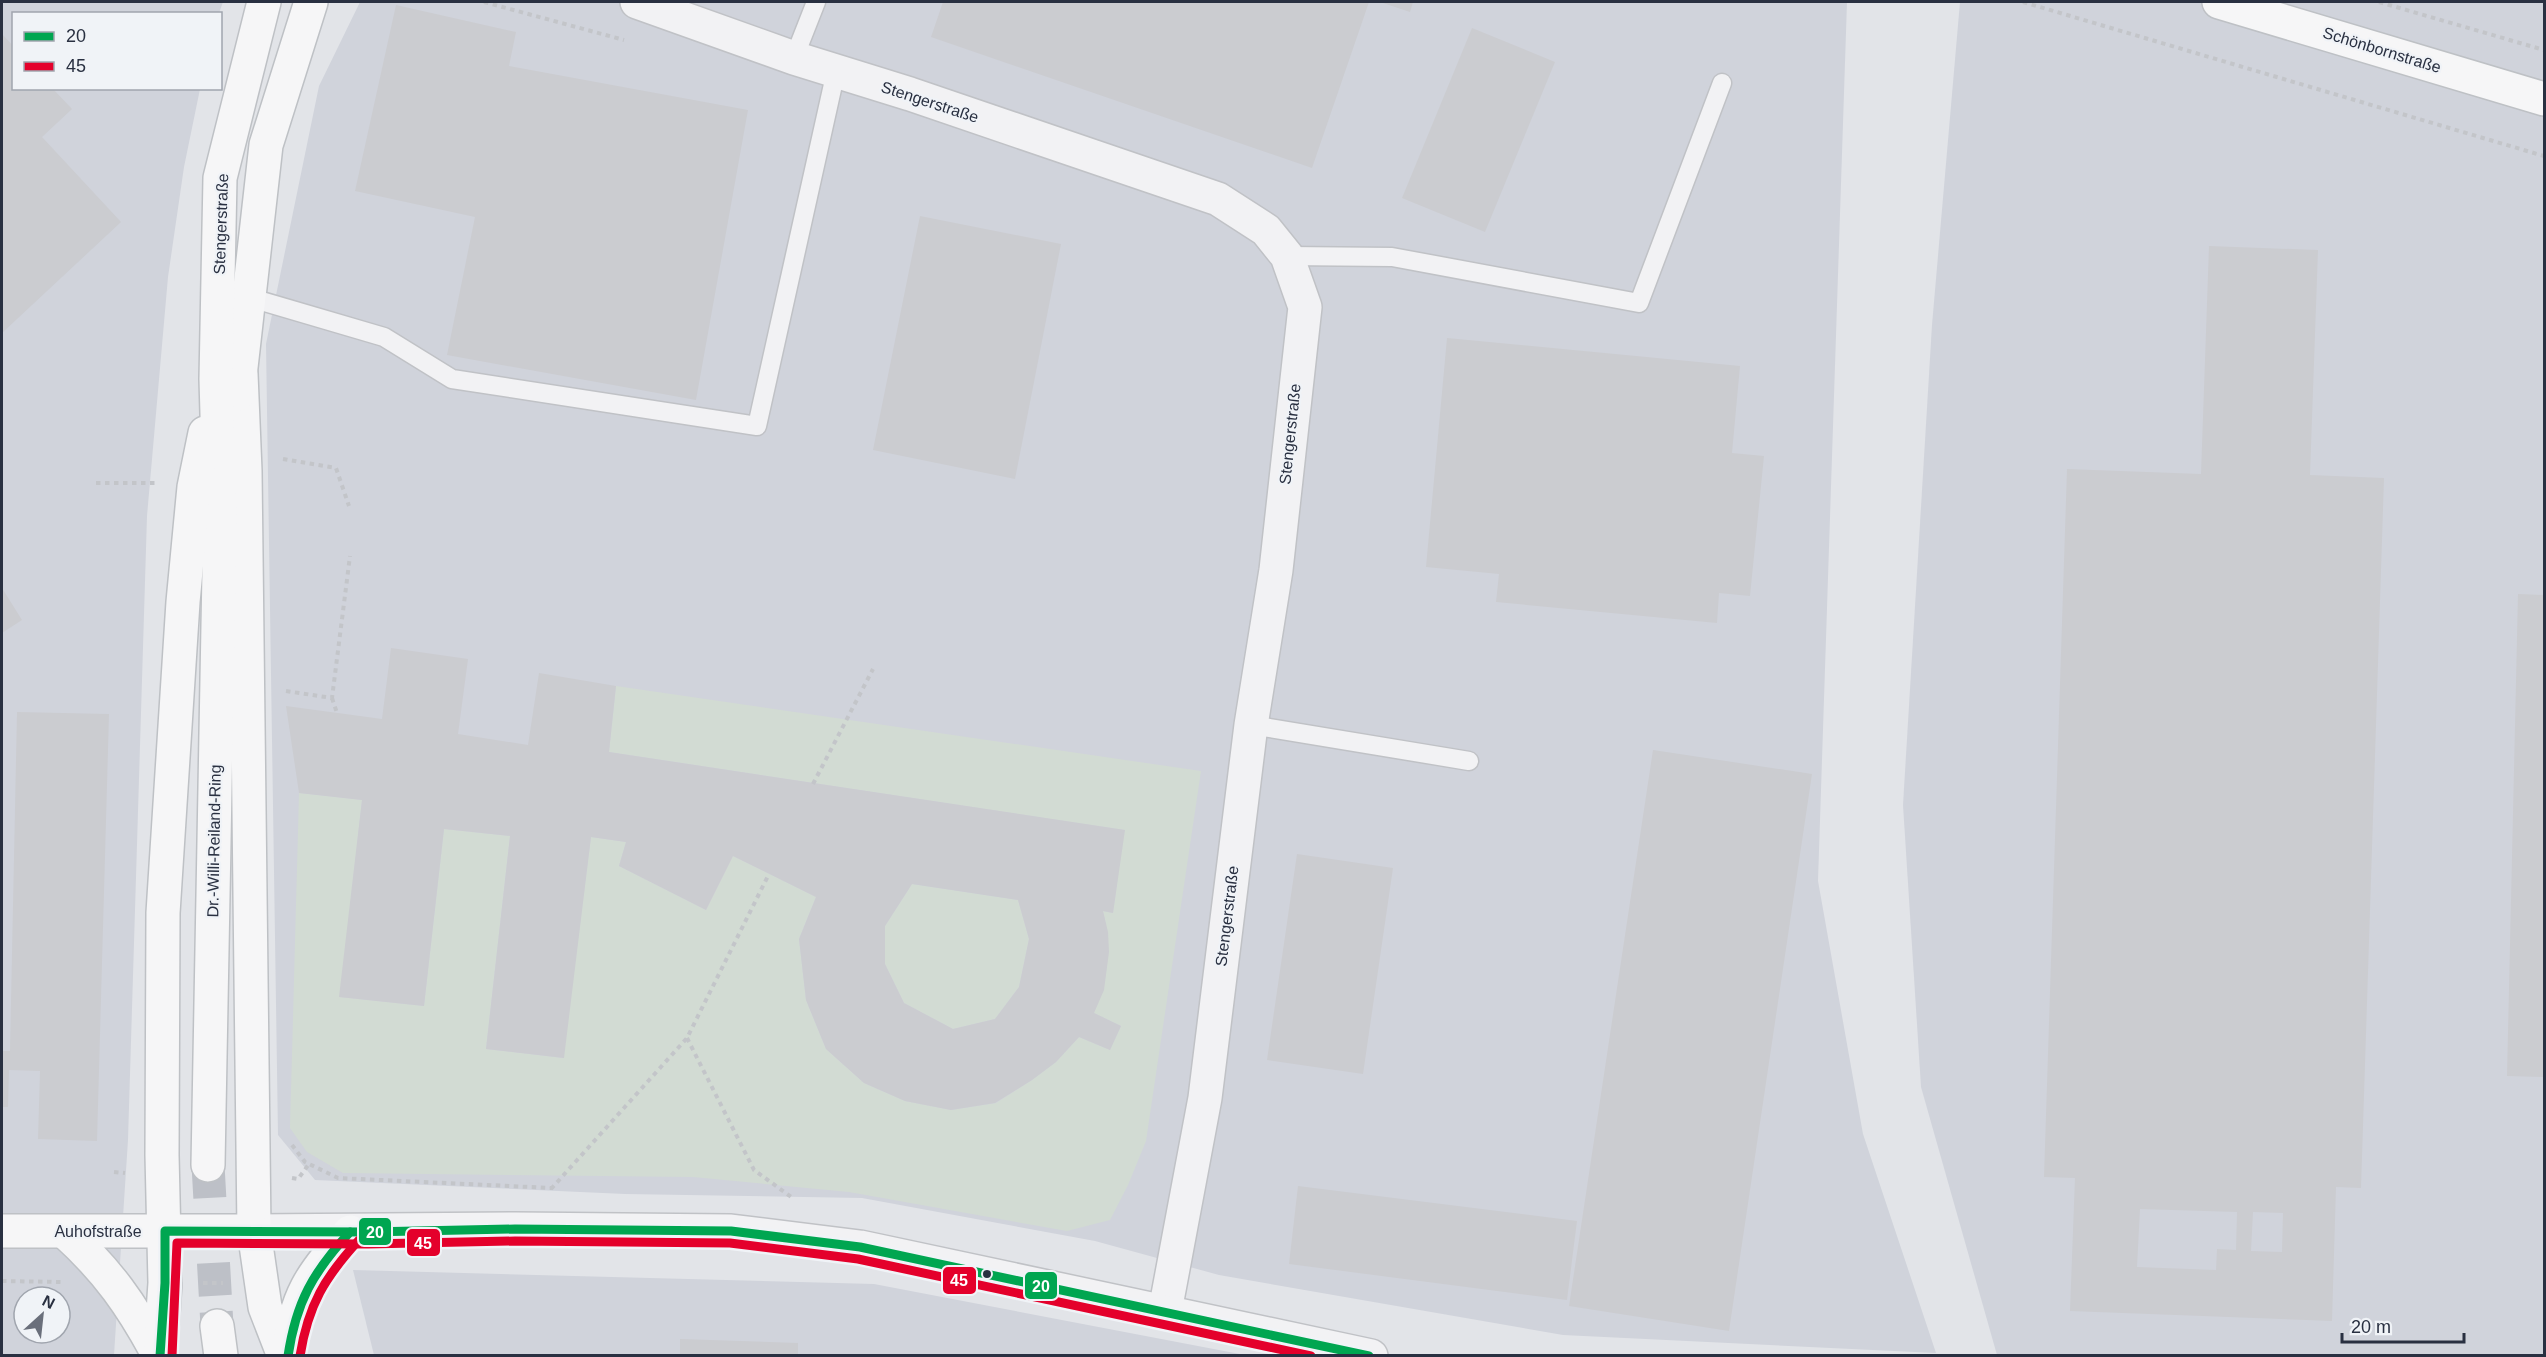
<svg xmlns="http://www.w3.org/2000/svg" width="2546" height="1357" viewBox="0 0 2546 1357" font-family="Helvetica,sans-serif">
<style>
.built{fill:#d0d3db;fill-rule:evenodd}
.green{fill:#d2dbd3}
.building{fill:#cbccd0;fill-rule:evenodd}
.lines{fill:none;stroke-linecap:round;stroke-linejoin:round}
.primary-tunnel{stroke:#bdc0c7;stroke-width:33;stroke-dasharray:33 16;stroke-linecap:butt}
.service-casing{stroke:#c0c2c6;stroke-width:21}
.minor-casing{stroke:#c0c2c6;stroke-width:36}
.primary-casing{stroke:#bec1c5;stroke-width:36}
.path{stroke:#c3c5c9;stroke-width:4;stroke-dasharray:4.5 4.5;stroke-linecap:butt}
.service{stroke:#f2f2f4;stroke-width:18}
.minor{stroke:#f2f2f4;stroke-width:33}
.primary{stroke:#f6f6f7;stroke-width:33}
.bus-1-casing{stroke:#f0f3f7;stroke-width:14}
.bus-2-casing{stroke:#f0f3f7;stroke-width:14}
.bus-1{stroke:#00a651;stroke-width:9}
.bus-2{stroke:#e4002b;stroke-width:9}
.bus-dot{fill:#293041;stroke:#f0f3f7;stroke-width:2}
.labels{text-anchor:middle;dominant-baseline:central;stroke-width:4.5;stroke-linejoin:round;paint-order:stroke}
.street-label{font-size:16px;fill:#293041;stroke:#f0f3f7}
.line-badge{stroke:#f0f3f7;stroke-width:2}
.badge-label{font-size:16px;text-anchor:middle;font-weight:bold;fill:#fff}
</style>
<rect width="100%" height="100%" fill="#e2e4e8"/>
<g class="built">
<path d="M2,2H223L219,13L14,14V88L200,89L184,167L168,277L147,516L128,1140L114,1355L2,1356ZM24,1297H60V1333H24Z"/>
<path d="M360,2H1847L1818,881L1863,1134L1936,1353L1563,1335L1219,1275L1095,1241L862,1198L625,1194L315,1180L278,1135L266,344L319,86Z"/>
<path d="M1960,2H2544V1355H1997L1921,1087L1903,805L1932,325Z"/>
<path d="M353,1270L874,1284L1245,1355H374Z"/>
</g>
<g class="green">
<path d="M616,686L1201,771L1146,1141L1128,1185L1110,1220L1067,1231L849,1192L693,1177L343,1173L307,1152L290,1128L299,793L362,800L340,997L424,1006L444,829L510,836L486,1049L563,1058L591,837L626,842L619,866L706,910L733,856L816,897L799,939L806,1000L826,1049L864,1083L905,1101L951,1110L996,1103L1032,1080L1056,1062L1079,1037L1110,1050L1121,1026L1094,1013C1104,974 1113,951 1103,911L1113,913L1124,830L609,752Z"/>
<path d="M912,884L1018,900L1029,939L1019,987L995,1019L953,1029L904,1003L885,964V926Z"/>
</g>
<g class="building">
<path d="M943,2H1369L1312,168L931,37Z"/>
<path d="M1380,2H1413L1410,12Z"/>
<path d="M396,5L516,32L509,66L748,110L696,400L447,355L475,217L355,191Z"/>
<path d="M1472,28L1555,62L1485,232L1402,198Z"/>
<path d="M2,34L14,47V88H52L72,109L42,137L121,222L2,333Z"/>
<path d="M920,216L1061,244L1015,479L873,450Z"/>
<path d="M2209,246L2318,250L2310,475L2384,478L2361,1188L2336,1187L2332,1321L2070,1311L2075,1178L2044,1177L2067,469L2201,474ZM2140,1209L2237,1212L2236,1250L2217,1249L2216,1270L2137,1267ZM2253,1212L2283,1213L2282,1252L2251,1251Z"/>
<path d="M1447,338L1740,366L1732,453L1764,456L1750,596L1719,593L1717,623L1496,602L1499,574L1426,567Z"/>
<path d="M2,588L22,620L2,633Z"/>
<path d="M2518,594L2544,595V1077L2507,1076Z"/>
<path d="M391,648L468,659L458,734L528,745L539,673L616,686L609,752L1125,830L1113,913L1103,911L1108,932L1109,952L1104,990L1094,1013L1121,1026L1110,1050L1079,1037L1056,1062L1032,1080L995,1103L951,1110L905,1101L864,1083L826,1049L806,1000L799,939L816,897L733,856L706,910L619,866L626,842L591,837L564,1058L486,1049L510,836L444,829L424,1006L339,997L362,800L299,793L286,706L382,719ZM912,884L1018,900L1029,939L1019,987L995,1019L953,1029L904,1003L885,964V926Z"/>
<path d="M17,712L109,714L97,1141L38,1139L40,1071L9,1070L8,1107H2V1051H10Z"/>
<path d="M1653,750L1812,774L1729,1331L1569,1306Z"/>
<path d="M1297,854L1393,868L1363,1074L1267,1060Z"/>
<path d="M1298,1186L1577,1221L1567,1300L1289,1264Z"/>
<path d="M680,1339L798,1343V1356H680Z"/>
</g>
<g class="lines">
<path class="primary-tunnel" d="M208,1165L217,1326"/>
<defs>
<g id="service">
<path d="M794,58L816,2"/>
<path d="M1287,256L1392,257L1639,303L1722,83"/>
<path d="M248,297L384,337L452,379L757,426L836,71"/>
<path d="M1251,725L1469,761"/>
</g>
<g id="minor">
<path d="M637,2L794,58L910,94L1218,199L1266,230L1287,256L1305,307L1276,570L1251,725L1205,1098L1165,1311"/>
<path d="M254,1231L515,1229L731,1231L860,1247L1371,1356"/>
</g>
<g id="primary">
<path d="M2219,2L2544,99"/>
<path d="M241,374L245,471L254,1231L265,1307L284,1356"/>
<path d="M238,394L266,145L311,2"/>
<path d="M208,1165L220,518L216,379L220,178L264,2"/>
<path d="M2,1231H254"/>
<path d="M65,1232C107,1270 132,1305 159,1356"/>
<path d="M217,1326L221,1356"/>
<path d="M160,1356L165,1283L162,1155L163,913L183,602L194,487L205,433"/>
<path d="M288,1356C295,1298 311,1273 350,1232"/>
</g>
</defs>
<use href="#service" class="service-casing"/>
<use href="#minor" class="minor-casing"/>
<use href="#primary" class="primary-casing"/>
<g class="path">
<path d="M484,2L624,40"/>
<path d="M2023,2L2544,156"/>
<path d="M2379,2L2544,50"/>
<path d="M283,459L336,468L349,506"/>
<path d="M96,483H157"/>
<path d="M286,691L332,698L350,556"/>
<path d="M332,698L337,713"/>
<path d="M813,784L873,669"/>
<path d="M687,1038L754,1170L794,1199"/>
<path d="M292,1145L305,1162L338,1178L552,1188"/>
<path d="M114,1172L125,1173"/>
<path d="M292,1178L298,1179L309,1164"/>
<path d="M551,1189L687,1038L769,874"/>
<path d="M2,1281L61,1282"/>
<path d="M203,1283H223"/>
</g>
<use href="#service" class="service"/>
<use href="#minor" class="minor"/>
<use href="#primary" class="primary"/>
<defs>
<g id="bus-1">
<path d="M160,1356L165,1283V1231L368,1232L515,1229L731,1231L860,1247L1369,1356"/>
<path d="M288,1356C296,1302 313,1272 350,1232"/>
</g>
<g id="bus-2">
<path d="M172,1356L177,1243L368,1244L515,1241L730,1243L858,1259L1311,1356"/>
<path d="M300,1356C308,1305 325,1277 359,1240"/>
</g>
</defs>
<use href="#bus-1" class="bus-1-casing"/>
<use href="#bus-2" class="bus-2-casing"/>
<use href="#bus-1" class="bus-1"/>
<use href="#bus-2" class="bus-2"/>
</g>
<circle class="bus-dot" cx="987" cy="1274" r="5"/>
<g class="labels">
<g class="street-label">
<text transform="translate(2382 50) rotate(17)">Schönbornstraße</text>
<text transform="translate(930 102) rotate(18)">Stengerstraße</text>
<text transform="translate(221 224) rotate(-88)">Stengerstraße</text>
<text transform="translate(1290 434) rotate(-84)">Stengerstraße</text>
<text transform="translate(214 841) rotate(-89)">Dr.-Willi-Reiland-Ring</text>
<text transform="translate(1227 916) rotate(-83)">Stengerstraße</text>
<text x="98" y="1231">Auhofstraße</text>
</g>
</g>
<g class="line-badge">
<rect x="358" y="1217" width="34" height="29" rx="6" fill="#00a651"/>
<rect x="406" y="1228" width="35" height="29" rx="6" fill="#e4002b"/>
<rect x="942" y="1266" width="35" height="29" rx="6" fill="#e4002b"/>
<rect x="1024" y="1271" width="34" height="29" rx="6" fill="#00a651"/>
</g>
<g class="badge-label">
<text x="375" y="1238">20</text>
<text x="423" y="1249">45</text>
<text x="959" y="1286">45</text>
<text x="1041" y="1292">20</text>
</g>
<rect width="2546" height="1357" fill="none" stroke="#293041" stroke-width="6"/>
<rect x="12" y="12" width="210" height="78" fill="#f0f3f7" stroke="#a0a5ae" stroke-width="1.5"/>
<rect x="24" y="32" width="30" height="9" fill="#00a651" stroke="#a0a5ae" stroke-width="1.5"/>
<text x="66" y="42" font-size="18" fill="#293041">20</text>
<rect x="24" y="62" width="30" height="9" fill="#e4002b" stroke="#a0a5ae" stroke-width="1.5"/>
<text x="66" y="72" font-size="18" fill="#293041">45</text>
<g transform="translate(42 1315) rotate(27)"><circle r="28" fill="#f0f3f7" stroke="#a0a5ae" stroke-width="1.5"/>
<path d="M0-4.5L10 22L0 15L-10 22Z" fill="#6a6f7b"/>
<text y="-9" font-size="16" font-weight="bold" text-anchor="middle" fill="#293041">N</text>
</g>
<path d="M2342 1333v9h122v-9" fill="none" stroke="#293041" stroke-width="3"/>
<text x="2351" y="1333" font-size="18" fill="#293041" stroke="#f0f3f7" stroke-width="4.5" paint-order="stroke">20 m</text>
</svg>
